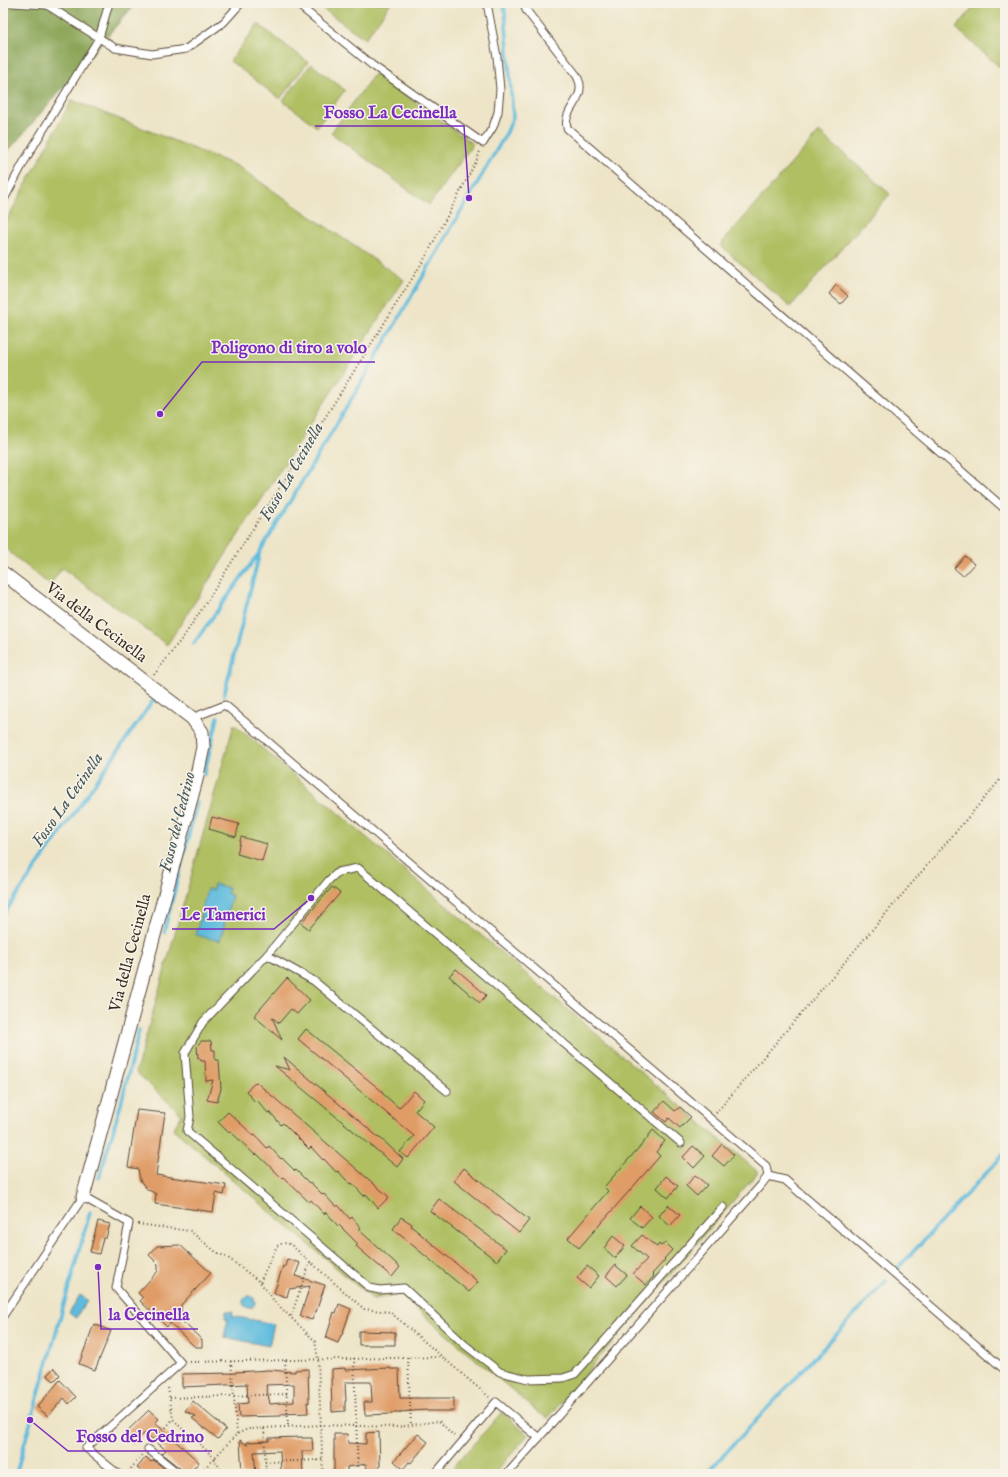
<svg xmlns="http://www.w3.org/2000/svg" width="1008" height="1477" viewBox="0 0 1008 1477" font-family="'IM FELL English',serif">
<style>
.green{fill:#afbf62;stroke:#757440}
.forest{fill:#8ba658;stroke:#63683b}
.water{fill:#5fbbdd;stroke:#4d727e}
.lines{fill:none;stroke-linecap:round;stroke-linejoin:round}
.stream{stroke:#5fbbdd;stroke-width:3.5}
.building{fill:#e09c66;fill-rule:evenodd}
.lane-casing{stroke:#564638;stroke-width:9}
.street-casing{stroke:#564638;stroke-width:15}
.path{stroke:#564638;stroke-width:2;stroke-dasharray:1 3;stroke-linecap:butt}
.lane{stroke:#fff;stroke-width:7}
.street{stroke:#fff;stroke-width:13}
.labels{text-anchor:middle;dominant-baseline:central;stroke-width:3;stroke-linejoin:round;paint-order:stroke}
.street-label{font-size:16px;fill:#3b2a1e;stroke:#f7f3e8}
.water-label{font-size:17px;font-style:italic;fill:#465657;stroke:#f7f3e8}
.leader{fill:none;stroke:#7b2cbf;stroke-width:1.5}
.callout-dot{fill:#7b2cbf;stroke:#f7f3e8;stroke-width:1.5}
.callout-label{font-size:17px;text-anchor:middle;font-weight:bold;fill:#7b2cbf;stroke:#f7f3e8;stroke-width:3;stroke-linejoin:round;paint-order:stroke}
</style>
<rect width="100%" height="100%" fill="#f7f3e8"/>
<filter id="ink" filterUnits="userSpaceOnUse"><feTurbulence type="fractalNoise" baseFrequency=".025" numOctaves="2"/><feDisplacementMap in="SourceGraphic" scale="8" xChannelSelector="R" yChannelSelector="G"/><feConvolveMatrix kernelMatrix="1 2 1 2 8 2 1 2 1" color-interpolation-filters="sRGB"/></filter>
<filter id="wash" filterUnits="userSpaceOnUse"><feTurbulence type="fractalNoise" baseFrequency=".012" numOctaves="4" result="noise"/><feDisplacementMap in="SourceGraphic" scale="16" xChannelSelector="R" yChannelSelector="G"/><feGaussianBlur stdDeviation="0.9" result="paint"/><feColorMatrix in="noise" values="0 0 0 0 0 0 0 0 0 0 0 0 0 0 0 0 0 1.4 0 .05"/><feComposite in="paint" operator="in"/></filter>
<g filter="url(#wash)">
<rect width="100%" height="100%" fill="#eee5c8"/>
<g class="green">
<path d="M315,3H391L365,39Z"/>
<path d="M977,3H1005V72L956,28Z"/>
<path d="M258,24L308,62L280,99L230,61Z"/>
<path d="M311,64L345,90L317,127L283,101Z"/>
<path d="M375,73L473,144L429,205L331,133Z"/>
<path d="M72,100L237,166L404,280L167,645L62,568L50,585L3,547V227Z"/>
<path d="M819,132L890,194L790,307L720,245Z"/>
<path d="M234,724L758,1172L548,1418L539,1413L400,1295L373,1299L173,1129L182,1115L136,1072Z"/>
<path d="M502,1412L528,1435L494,1474H447Z"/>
</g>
<path class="forest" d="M3,3H132L135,4L3,157Z"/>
<g class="water">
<path d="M214,884L229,888L227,894L232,895L220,941L196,935L207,889L213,890Z"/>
<path d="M80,1295L87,1300L76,1318L69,1313Z"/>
<circle cx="249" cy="1302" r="6"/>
<path d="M226,1311L233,1312L232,1316L274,1324L269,1346L224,1337L228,1319L225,1318Z"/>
</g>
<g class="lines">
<g class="stream">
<path d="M194,643L259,553L357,390L507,132L513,117L505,11L503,3"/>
<path d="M224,695L259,556"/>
<path d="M204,774L218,717"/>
<path d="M3,915L154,699"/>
<path d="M164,932L197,802"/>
<path d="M99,1178L121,1104L139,1030"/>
<path d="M897,1269L1005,1153"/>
<path d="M16,1474L90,1212"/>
<path d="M706,1474L886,1281"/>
</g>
</g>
<g id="blocks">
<g class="building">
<path d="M836,285L848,296L841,304L829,294Z"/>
<path d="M965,556L974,564L963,576L954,568Z"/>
<path d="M212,817L239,824L236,837L209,829Z"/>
<path d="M241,837L267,844L262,861L237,854Z"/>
<path d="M332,887L340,893L309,929L301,923Z"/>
<path d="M456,969L486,995L480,1003L449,976Z"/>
<path d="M287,978L310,1000L297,1014L291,1009L279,1023L272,1017L282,1040L254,1016Z"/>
<path d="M306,1029L383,1092L382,1093L399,1108L414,1091L424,1100L415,1111L434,1127L408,1158L400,1152L414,1136L298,1039Z"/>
<path d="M201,1041H211L212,1050H215V1060H219L221,1089L217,1102L207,1100L213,1080L206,1081L205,1061H201L200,1058H198L197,1046Z"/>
<path d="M284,1057L378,1137V1136L387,1144L403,1159L397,1167L275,1066L290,1070Z"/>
<path d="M256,1082L389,1197L378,1208L366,1194L364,1196L352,1183L350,1184L338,1171L336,1172L324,1159L323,1160L311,1147L309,1149L283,1123L281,1125L270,1112L268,1113L257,1100L255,1102L246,1091Z"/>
<path d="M664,1101L675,1111L680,1107L691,1117L680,1128L669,1118L666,1122L654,1112Z"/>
<path d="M137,1110L165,1113L156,1175L226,1185L224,1195L216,1193L213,1212L155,1204L156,1194L147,1189L142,1183L140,1180L138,1169L128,1167Z"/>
<path d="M228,1112L254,1136L255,1135L267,1148L269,1146L281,1159L282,1158L295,1171L296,1170L309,1183L310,1182L323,1195L324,1194L336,1207L338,1205L350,1219L352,1217L361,1228L359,1230L400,1267L392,1277L356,1246L358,1244L339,1225L338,1226L326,1212L324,1214L311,1200L309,1202L283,1177L282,1178L257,1154L255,1155L230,1131L228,1132L218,1122Z"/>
<path d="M653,1130L665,1141L656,1152L660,1156L579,1248L568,1238L608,1191L604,1187L644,1142Z"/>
<path d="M722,1144L734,1155L724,1166L712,1156Z"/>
<path d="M693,1146L705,1156L694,1168L683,1157Z"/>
<path d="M464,1168L529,1220L519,1233L454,1181Z"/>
<path d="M695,1175L707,1185L697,1196L686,1186Z"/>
<path d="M666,1176L678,1186L668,1198L657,1188Z"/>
<path d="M439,1199L506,1249L497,1261L430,1211Z"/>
<path d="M668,1205L680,1215L670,1226L659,1216Z"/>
<path d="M640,1206L652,1217L642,1228L630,1218Z"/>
<path d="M401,1217L412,1224L411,1226L478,1282L469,1292L393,1229Z"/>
<path d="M98,1221L110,1224L106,1238H103L99,1254L90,1252Z"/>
<path d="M642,1235L657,1247L659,1244L661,1246L665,1243L672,1250L664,1259L665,1260L652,1274L654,1276L646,1285L633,1274L647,1259L632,1246Z"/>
<path d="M613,1236L625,1246L615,1258L604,1248Z"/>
<path d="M180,1245L211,1273L181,1305L182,1321L202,1340V1347H195L170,1323L167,1327L140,1301L143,1298L138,1293L158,1271V1264L149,1255L157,1246Z"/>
<path d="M287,1259L300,1263L295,1276L325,1285L316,1312H315L312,1320L300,1316L310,1286L289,1289L287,1297L274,1293L283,1266L285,1267Z"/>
<path d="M615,1265L627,1275L617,1286L606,1276Z"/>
<path d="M587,1266L599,1276L589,1288L577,1278Z"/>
<path d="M339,1304L351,1309L342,1335H341L338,1343L326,1338L334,1312L336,1313Z"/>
<path d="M94,1324L111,1331L95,1370L79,1364Z"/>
<path d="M359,1331L395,1332V1345H359Z"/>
<path d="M54,1368L60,1375L54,1381L47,1375Z"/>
<path d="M345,1368V1370L390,1368V1369H399L400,1398H454V1411H427L426,1410L400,1412V1413H392V1414L365,1415L364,1402H372L371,1382H345L346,1401H345V1411L332,1412L331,1379H332V1369Z"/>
<path d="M308,1369L309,1403L307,1402L308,1413L281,1414V1416L239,1417L238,1404L248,1403L247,1384L182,1387V1374L236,1373V1372L269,1370L295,1372V1370ZM294,1384V1402L270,1404L266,1385Z"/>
<path d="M60,1380L76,1397L69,1404L64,1398L48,1416L37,1407Z"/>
<path d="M193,1401L226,1429L218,1439L192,1418L196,1416L185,1411Z"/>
<path d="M149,1410L159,1419L155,1423L199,1462L189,1474H184L182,1470L162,1454L166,1450L145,1433L132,1444L123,1435Z"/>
<path d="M379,1432L380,1466H379V1474H367L366,1464L347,1467V1474H334V1434H347L348,1443L366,1444V1433Z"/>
<path d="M418,1434L428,1442L411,1463L409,1462L403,1469L394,1461L412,1440H413Z"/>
<path d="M302,1437V1438H312L313,1451H302L303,1474H281L280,1451L254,1452L256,1474H242L240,1440L247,1445V1442L269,1441V1438Z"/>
<path d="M146,1457L151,1462L154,1460L171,1474H146L137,1468Z"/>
</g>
</g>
</g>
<g filter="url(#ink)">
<use href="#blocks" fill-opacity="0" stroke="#564638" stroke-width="1"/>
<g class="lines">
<defs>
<g id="lane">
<path d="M12,3L47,5L115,48L152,54L186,49L224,22L241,3"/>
<path d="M296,3L372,65L483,143L493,127L498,112L500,89L497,57L487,3"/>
<path d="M524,3L526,10L577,76C578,79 580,82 580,85C582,101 563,110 567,128L1005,509"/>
<path d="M3,201L25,160L99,38L109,3"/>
<path d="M192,718L225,705L766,1166L768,1176L761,1185L507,1474"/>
<path d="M267,955L329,880L338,872L358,868L681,1143"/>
<path d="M447,1091L314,981L267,955L203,1022L185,1053L190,1117L187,1131L370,1288L380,1290L404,1288L465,1345L500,1372L528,1379L563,1378L575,1374L723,1207"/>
<path d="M768,1176L785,1180L1005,1370"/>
<path d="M3,1316L83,1197L129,1223L116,1288L181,1363L86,1448L118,1474"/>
<path d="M148,1449L179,1474"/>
<path d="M435,1474L496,1402L539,1438"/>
</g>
<path id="street" d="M3,573L192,718L202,732L203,747L196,780L83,1197"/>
</defs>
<use href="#lane" class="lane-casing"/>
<use href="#street" class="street-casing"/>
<g class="path">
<path d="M154,675L184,636L202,609L256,524L316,432L425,258L477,160L480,151"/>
<path d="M3,938L4,939"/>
<path d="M716,1113L1005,774"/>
<path d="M138,1224L190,1231L216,1252L228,1258L260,1282L275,1302L315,1341L318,1359L323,1474"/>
<path d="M260,1282L277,1246L283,1243L290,1244L364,1309L390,1312L489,1397"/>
<path d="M291,1316L310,1262"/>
<path d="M354,1358L358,1474"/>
<path d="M408,1358L411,1425"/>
<path d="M285,1360L288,1426"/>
<path d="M231,1361L237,1434"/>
<path d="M190,1362L442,1357"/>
<path d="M168,1388L173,1419L185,1432L201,1445L214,1458L223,1474"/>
<path d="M170,1398L287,1394"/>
<path d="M264,1428L321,1425L398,1427L439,1421L454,1436"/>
<path d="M153,1443L173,1419"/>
<path d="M265,1462L322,1460"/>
<path d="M133,1474L129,1471L142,1455"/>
<path d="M199,1474L237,1434L248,1429L264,1428L266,1474"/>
</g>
<use href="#lane" class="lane"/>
<use href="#street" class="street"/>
</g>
</g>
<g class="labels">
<g class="street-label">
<text transform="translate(96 623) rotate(37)">Via della Cecinella</text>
<text transform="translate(131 953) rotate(-75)">Via della Cecinella</text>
</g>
<g class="water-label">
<text transform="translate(292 472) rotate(-60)">Fosso La Cecinella</text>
<text transform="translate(68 800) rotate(-55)">Fosso La Cecinella</text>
<text transform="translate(178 822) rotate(-76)">Fosso del Cedrino</text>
</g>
</g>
<path class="leader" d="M469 198L464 126H315M160 414L202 362H375M311 898L274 929H172M98 1267L101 1329H198M30 1420L68 1451H212"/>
<g class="callout-dot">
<circle cx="469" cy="198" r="4"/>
<circle cx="160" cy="414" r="4"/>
<circle cx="311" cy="898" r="4"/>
<circle cx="98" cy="1267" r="4"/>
<circle cx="30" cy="1420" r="4"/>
</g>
<g class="callout-label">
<text x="390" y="118">Fosso La Cecinella</text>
<text x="289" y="353">Poligono di tiro a volo</text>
<text x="223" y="920">Le Tamerici</text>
<text x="149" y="1320">la Cecinella</text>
<text x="140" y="1442">Fosso del Cedrino</text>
</g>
<rect width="1008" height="1477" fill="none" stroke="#f7f3e8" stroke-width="16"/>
</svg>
